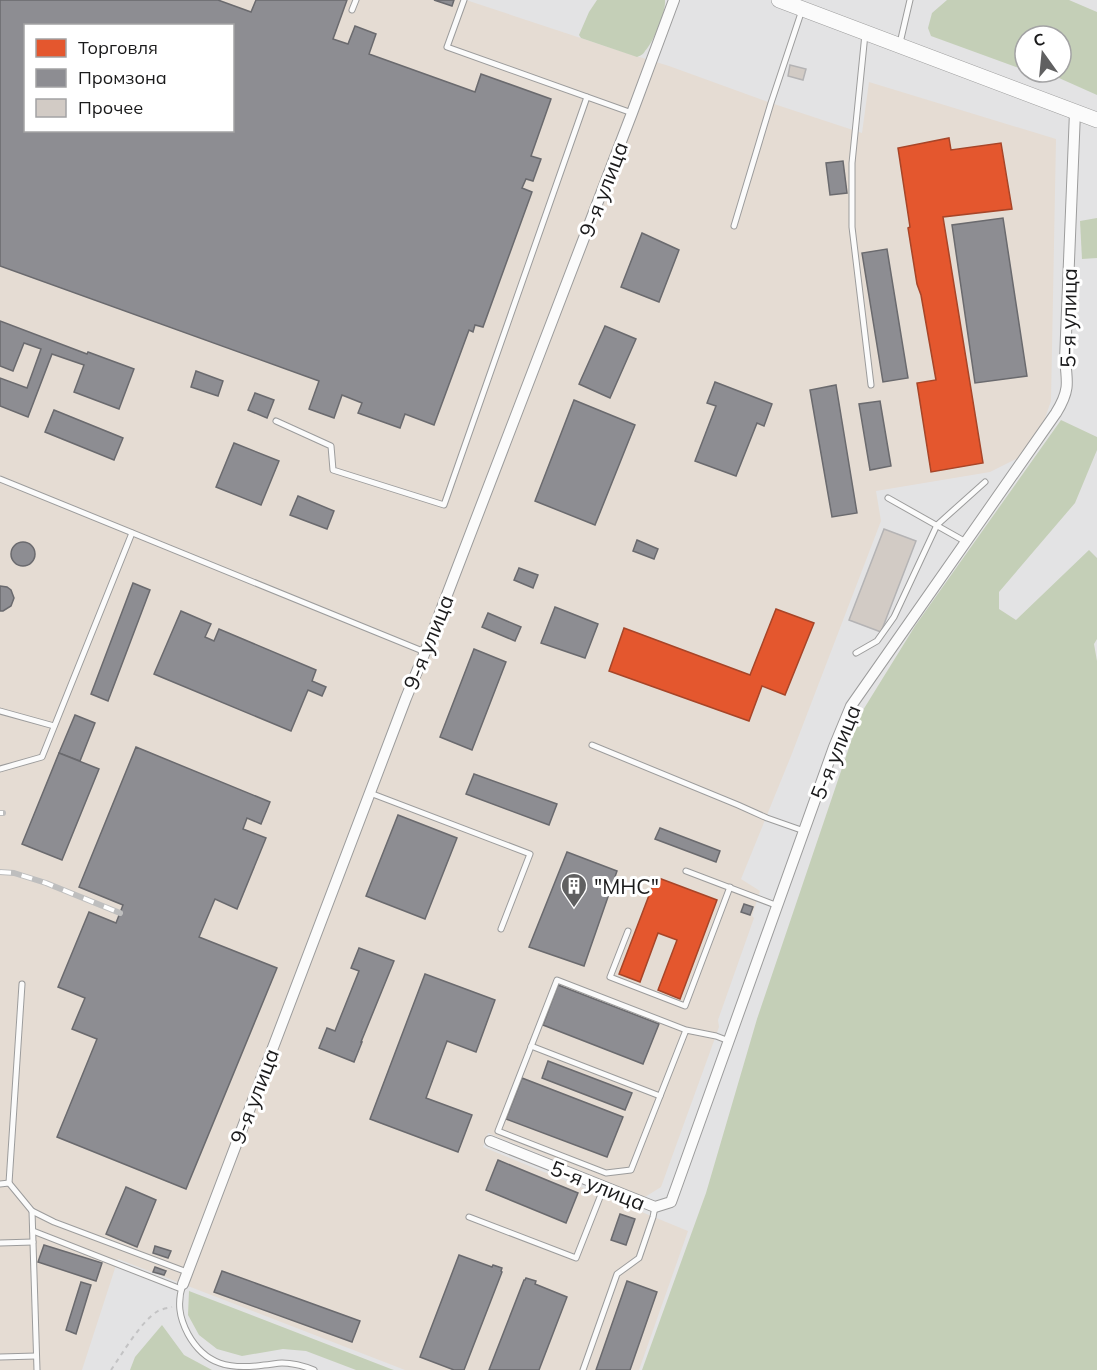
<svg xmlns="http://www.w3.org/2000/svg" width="1097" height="1370" viewBox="0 0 1097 1370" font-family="Mulish,sans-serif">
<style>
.industrial{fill:#e5dcd3;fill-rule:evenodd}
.forest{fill:#c4cfb7}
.shops{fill:#e4572e;stroke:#a74528;stroke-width:1.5}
.industry{fill:#8d8d92;stroke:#6a6a6e;stroke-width:1.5;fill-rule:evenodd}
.building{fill:#d2cbc5;stroke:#b4b3b4;stroke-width:1.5}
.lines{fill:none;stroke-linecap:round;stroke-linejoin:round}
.lane-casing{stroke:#9c9c9c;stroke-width:7}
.street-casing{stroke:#9c9c9c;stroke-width:12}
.secondary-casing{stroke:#9c9c9c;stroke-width:16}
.path{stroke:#c3c3c4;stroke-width:2;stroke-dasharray:4.5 4.5;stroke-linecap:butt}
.lane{stroke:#fbfbfb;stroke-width:5}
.street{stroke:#fbfbfb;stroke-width:10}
.secondary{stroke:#fbfbfb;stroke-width:15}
.rail-casing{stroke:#bebebe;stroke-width:6}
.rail{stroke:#fff;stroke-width:4;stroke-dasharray:11;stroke-linecap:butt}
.labels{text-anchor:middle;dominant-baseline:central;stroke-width:6;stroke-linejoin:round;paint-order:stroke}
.street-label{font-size:21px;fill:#1a1a1b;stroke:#fff}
.poi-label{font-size:21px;fill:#1a1a1b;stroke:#fff;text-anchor:start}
</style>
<rect width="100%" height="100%" fill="#e3e3e4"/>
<path class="industrial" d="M0,0H466L623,52L669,66L771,103L862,133L869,82L1056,139L1051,401L1043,424L1020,457L990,472L876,491L881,521L791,756L741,879L760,891L752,916L754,918L718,1020L719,1027L661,1187L645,1197L488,1133L483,1147L688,1231L639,1370H405L118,1259L82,1370H0ZM26,26H232V130H26Z"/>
<g class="forest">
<path d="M597,0H665C666,13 654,41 645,51C644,54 640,56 637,57L581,38L579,35L589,12Z"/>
<path d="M947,0H1069L1097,12V95L1050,74L1040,72H1061V36H1025V69L1016,67L931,36L928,28L932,13Z"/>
<path d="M1097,218V258L1082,259L1080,221Z"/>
<path d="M1061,420L1097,437V450L1075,503L999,592V609L1016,620L1089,550L1097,558V639L1094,644L1097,661V1370H642L706,1193L757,1019L860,715L915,626Z"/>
<path d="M189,1291L391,1369L394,1370H356L306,1351L283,1349L242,1356L217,1349L199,1335L188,1315Z"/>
<path d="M162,1325L184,1355L212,1370H130L135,1357Z"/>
</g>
<g class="shops">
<path d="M949,138L951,150L1001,143L1012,209L943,217L983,463L931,472L917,383L936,380L921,295L917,284L908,228L910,227L898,148Z"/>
<path d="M776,609L814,623L785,695L762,686L749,721L609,671L624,628L750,675Z"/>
<path d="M656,877L717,900L680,999L658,990L677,940L658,933L640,982L619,974Z"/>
</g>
<g class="industry">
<path d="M0,0H218L251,12L256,0H347L333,39L348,44L355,26L376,34L369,54L475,92L481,74L551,99L531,156L541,159L533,181L526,179L522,188L532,192L483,327L475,325L473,332L469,330L434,425L405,414L400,428L358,413L362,403L342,395L334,418L309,409L319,381L0,266ZM26,26H232V130H26Z"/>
<path d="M434,0H454L452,6Z"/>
<path d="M843,161L847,193L830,195L826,163Z"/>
<path d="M1003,218L1027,376L975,383L952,225Z"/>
<path d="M642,233L679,250L659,302L621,287Z"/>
<path d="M887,249L908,378L883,382L862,253Z"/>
<path d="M0,321L87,354L88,352L134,369L119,409L74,392L84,365L52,354L28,417L0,406V378L27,388L41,349L24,343L13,371L0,366Z"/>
<path d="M605,326L636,339L610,398L579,384Z"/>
<path d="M196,371L223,381L218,396L191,387Z"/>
<path d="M715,382L772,404L764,426L757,423L736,476L695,461L716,406L707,403Z"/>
<path d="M836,385L857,513L832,517L810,390Z"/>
<path d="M255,393L274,400L267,418L248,410Z"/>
<path d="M574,400L635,425L595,525L535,501Z"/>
<path d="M880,401L891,466L870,470L859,404Z"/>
<path d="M54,410L123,438L114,460L45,432Z"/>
<path d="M234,443L279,461L261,505L216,487Z"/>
<path d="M298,496L334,511L327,529L290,515Z"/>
<path d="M637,540L658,549L654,559L633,551Z"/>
<circle cx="23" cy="554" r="12"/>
<path d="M519,568L538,575L533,588L514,580Z"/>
<path d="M133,583L150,590L108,701L91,694Z"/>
<path d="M0,586L7,587L11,590L14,598L11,606L3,611H0Z"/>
<path d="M555,607L598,624L585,658L541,643Z"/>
<path d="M181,611L211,624L205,637L214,641L219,629L316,670L312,681L326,687L322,696L308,690L291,731L154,674Z"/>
<path d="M488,613L521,627L515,641L482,627Z"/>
<path d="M474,649L506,662L472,750L440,737Z"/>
<path d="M75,715L95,723L80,761L59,753Z"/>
<path d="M136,747L270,802L261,824L247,818L243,829L266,838L237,909L215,899L199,937L277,968L186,1189L57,1137L97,1039L72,1029L85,998L58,987L89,912L116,923L123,905L79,887Z"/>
<path d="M59,753L99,769L62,860L22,844Z"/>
<path d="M474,774L557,804L549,825L466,794Z"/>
<path d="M398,815L457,838L425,919L366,896Z"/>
<path d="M660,828L720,851L716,862L655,839Z"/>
<path d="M567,852L617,871L584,966L529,947Z"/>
<path d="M744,904L753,907L750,915L741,912Z"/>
<path d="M359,948L394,961L361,1042H362L354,1062L319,1048L327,1028L335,1031L359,971L351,968Z"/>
<path d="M425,974L495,1000L476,1052L447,1041L426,1098L472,1115L458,1152L370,1119Z"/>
<path d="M558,985L659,1024L643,1064L543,1025Z"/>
<path d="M548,1061L632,1093L625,1110L542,1078Z"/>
<path d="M522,1078L623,1117L607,1157L506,1119Z"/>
<path d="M498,1160L578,1193L566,1223L486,1190Z"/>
<path d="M126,1187L156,1200L137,1247L106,1234Z"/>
<path d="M620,1214L635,1219L626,1245L611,1240Z"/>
<path d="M44,1245L102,1263L96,1281L38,1262Z"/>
<path d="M155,1246L171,1251L168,1258L153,1253Z"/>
<path d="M459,1255L492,1267L493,1265L502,1268L501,1271L502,1272L464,1370H454L420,1357Z"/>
<path d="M155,1267L166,1271L164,1275L153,1272Z"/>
<path d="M222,1271L360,1321L352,1342L214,1292Z"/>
<path d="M526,1278L536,1281L535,1284L567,1297L539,1370H489L524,1280H525Z"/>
<path d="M627,1281L657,1292L630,1370H596Z"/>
<path d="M81,1282L91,1285L76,1334L66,1330Z"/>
</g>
<g class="building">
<path d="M790,65L806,69L803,80L788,76Z"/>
<path d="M884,529L916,541L881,632L849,620Z"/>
</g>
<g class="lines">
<defs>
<g id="lane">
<path d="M464,0L447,47L632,113"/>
<path d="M352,10L356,0"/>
<path d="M865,34L852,163V227L871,385"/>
<path d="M900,43L910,0"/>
<path d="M734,226L771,103L802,10"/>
<path d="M276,421L331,446L333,470L444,505L587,97"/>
<path d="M0,479L425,652"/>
<path d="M888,498L966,542"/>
<path d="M856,653L877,641L894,617L937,525L985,482"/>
<path d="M0,711L54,726"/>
<path d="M592,745L738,805L767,818L804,831"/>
<path d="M0,769L42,757L132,533"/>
<path d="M370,793L530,854L501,929"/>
<path d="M686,871L778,906"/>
<path d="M628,931L610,977L685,1006L730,887"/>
<path d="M686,1030L557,980L498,1131L606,1173L631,1170L686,1030L716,1036L729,1041"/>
<path d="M531,1046L660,1096"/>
<path d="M9,1183L22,984"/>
<path d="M0,1184L9,1183L32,1211L54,1222L187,1272"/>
<path d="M32,1211L37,1370"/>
<path d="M469,1217L576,1258L604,1187"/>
<path d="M33,1231L181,1289"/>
<path d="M0,1243L33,1242"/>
<path d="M183,1284C177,1302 179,1317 188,1334C205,1365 230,1370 264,1365C270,1365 276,1363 282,1363C294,1363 304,1366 314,1370"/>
<path d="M0,1357L36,1356"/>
<path d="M583,1370L617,1274L639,1258L653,1217L655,1207"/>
</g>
<g id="street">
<path d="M490,1141L655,1207L671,1202L834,747L851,706L1056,413C1069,392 1068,384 1065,360L1075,112"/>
<path d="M183,1284L406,698L425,652L632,113L674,0"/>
</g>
<path id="secondary" d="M779,0L1097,120"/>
</defs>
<use href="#lane" class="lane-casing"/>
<use href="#street" class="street-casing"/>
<use href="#secondary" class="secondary-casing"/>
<path class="path" d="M111,1370C122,1354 142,1320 158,1311C162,1309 168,1308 172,1307"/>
<use href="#lane" class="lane"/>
<use href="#street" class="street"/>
<use href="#secondary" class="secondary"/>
<defs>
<g id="rail">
<path d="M0,813H3"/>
<path d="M0,872L14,873L46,883L120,913"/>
</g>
</defs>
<use href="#rail" class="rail-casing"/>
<use href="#rail" class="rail"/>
</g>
<defs>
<symbol id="building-pin" viewBox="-11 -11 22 30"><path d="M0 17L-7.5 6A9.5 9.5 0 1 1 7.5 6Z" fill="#606061" stroke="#fff"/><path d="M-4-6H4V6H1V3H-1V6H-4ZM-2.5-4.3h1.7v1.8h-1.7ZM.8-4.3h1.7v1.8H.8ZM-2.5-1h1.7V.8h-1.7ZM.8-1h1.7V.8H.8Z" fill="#fff"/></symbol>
</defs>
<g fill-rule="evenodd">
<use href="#building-pin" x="559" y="871" width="30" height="40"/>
</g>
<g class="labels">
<g class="street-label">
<text transform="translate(603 189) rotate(-69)">9-я улица</text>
<text transform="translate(1068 318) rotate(-89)">5-я улица</text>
<text transform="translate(428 642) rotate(-68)">9-я улица</text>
<text transform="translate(835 752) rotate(-68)">5-я улица</text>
<text transform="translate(254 1096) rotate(-69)">9-я улица</text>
<text transform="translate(598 1185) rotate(22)">5-я улица</text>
</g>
<g class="poi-label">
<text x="594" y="886">"МНС"</text>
</g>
</g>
<rect x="24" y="24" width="210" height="108" fill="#ffffff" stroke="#a3a3a4" stroke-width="1.5"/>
<rect x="36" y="39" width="30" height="18" fill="#e4572e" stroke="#a3a3a4" stroke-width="1.5"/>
<text x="78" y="54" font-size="18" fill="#1a1a1b">Торговля</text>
<rect x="36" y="69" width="30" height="18" fill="#8d8d92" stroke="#a3a3a4" stroke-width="1.5"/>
<text x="78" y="84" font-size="18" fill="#1a1a1b">Промзона</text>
<rect x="36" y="99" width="30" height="18" fill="#d2cbc5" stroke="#a3a3a4" stroke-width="1.5"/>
<text x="78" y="114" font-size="18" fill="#1a1a1b">Прочее</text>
<g transform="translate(1043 54) rotate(345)"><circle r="28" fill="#ffffff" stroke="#a3a3a4" stroke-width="1.5"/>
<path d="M0-4.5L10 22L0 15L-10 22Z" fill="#606061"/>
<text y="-9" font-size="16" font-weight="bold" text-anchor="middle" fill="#1a1a1b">С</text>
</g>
</svg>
